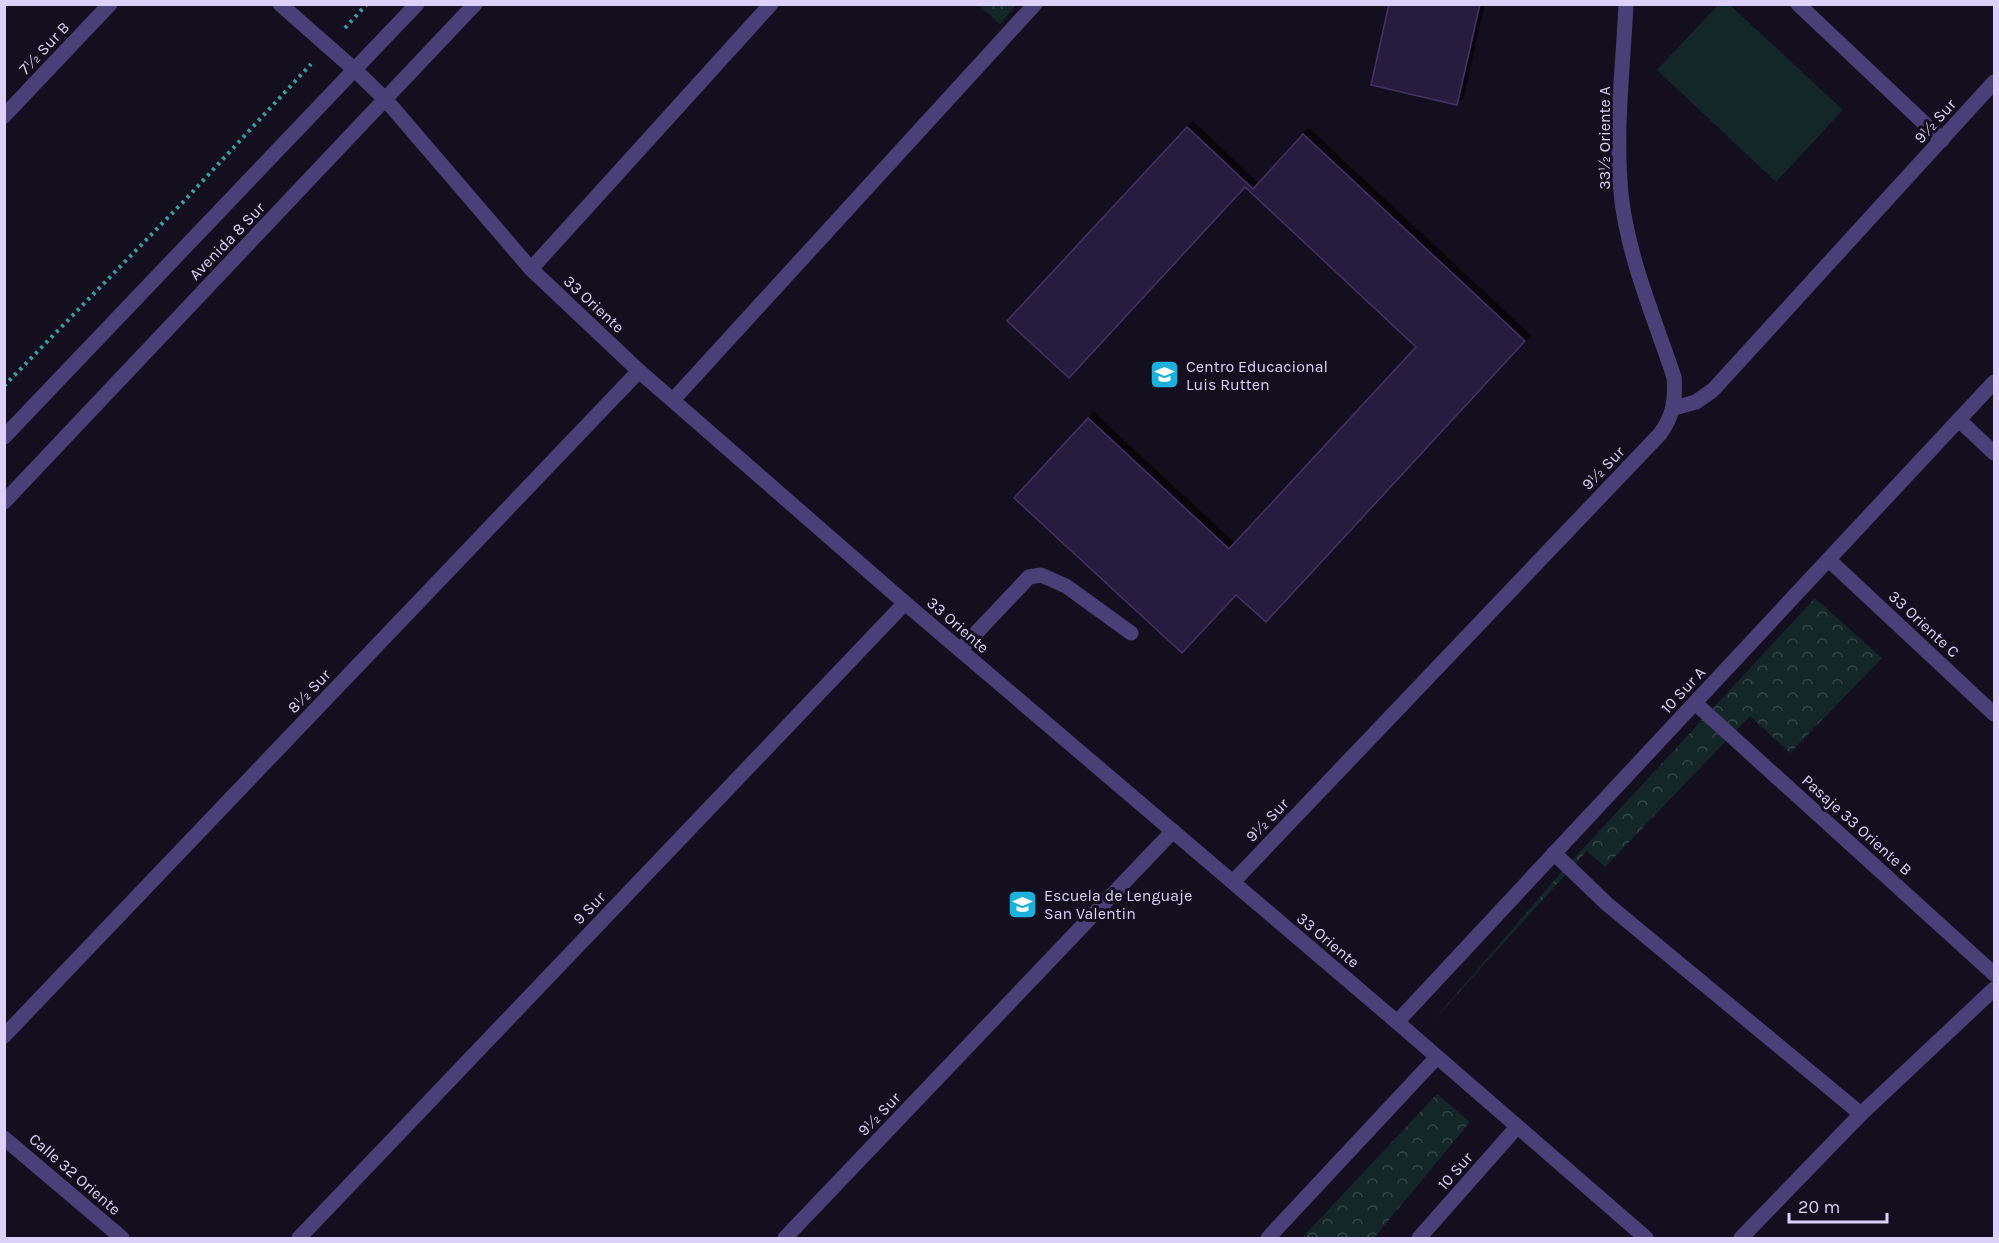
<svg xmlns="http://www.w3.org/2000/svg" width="1999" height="1243" viewBox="0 0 1999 1243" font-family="Karla,sans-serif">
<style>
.park{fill:url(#park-crowns)}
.pitch{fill:#132628}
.building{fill:#281d3d;stroke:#433266;stroke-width:1.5;filter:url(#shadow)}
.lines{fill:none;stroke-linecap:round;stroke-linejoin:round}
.path{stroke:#3c9ca3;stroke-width:4;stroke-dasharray:3 4.5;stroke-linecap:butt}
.service{stroke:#494078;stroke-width:15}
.minor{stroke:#494078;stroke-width:15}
.tertiary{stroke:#494078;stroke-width:15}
.labels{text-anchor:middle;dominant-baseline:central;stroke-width:6;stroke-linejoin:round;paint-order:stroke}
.street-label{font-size:16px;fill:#dcd2f9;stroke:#140f1e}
.poi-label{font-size:16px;fill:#dcd2f9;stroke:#140f1e;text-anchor:start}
</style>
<defs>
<pattern id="park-crowns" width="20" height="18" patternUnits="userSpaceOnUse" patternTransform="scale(1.5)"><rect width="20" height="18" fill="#132628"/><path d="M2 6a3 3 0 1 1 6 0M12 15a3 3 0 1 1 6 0" fill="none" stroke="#354548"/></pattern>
<filter id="shadow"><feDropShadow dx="5.5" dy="-5.5" stdDeviation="0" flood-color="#0009"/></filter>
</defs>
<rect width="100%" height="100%" fill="#140f1e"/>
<g class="park">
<path d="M979,5H1016L1000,24Z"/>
<path d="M1815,598L1882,658L1790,753L1750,716L1605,867L1587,851L1432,1022L1566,867Z"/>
<path d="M1437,1094L1470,1122L1374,1238H1302Z"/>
</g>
<path class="pitch" d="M1718,5H1730L1843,110L1776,182L1657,70Z"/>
<g class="building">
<path d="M1389,4H1480L1457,105L1371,85Z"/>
<path d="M1187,127L1253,189L1303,134L1525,341L1266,622L1236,595L1182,653L1014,498L1088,418L1229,549L1416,347L1245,187L1069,378L1007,321Z"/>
</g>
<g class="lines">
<g class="path">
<path d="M345,28L367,4"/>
<path d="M4,386L185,200L311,64"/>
</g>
<path class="service" d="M960,650L1029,577L1041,575L1066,586L1131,633"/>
<g class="minor">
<path d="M280,4L355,70L386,100L531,269L639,371L905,603L1397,1022L1646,1238"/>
<path d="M1798,4L1942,140"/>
<path d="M4,116L110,4"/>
<path d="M531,269L771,4"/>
<path d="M673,400L1035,4"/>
<path d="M1674,408L1696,402L1713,390L1994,82"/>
<path d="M1959,420L1994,453"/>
<path d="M1829,560L1994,714"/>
<path d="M1695,703L1994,974"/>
<path d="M1554,853L1607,904L1861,1114"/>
<path d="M1233,882L1660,434C1673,416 1676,400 1674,377C1655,320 1630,262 1622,202C1614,137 1623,69 1626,4"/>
<path d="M1397,1022L1994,382"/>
<path d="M4,1036L639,371"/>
<path d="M4,1138L122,1238"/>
<path d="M299,1238L905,603"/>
<path d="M785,1238L1173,831"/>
<path d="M1268,1238L1437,1057"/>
<path d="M1419,1238L1517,1127"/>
<path d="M1741,1238L1861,1114L1994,989"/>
</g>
<g class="tertiary">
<path d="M4,437L417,4"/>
<path d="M4,502L475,4"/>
</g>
</g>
<defs>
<symbol id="school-square" viewBox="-11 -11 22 22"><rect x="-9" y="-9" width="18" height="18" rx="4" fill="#1cb0dc" stroke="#140f1e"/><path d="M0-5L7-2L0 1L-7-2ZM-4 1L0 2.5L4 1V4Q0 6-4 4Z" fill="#fff"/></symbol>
</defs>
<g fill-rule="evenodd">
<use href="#school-square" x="1148" y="358" width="33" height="33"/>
<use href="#school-square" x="1006" y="888" width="33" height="33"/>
</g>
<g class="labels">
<g class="street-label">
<text transform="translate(44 48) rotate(-47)">7½ Sur B</text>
<text transform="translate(1935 121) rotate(-48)">9½ Sur</text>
<text transform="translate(1604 138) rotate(-90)">33½ Oriente A</text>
<text transform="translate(227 241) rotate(-46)">Avenida 8 Sur</text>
<text transform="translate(594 304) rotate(43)">33 Oriente</text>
<text transform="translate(1603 468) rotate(-46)">9½ Sur</text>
<text transform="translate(1924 624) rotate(43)">33 Oriente C</text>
<text transform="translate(958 625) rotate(41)">33 Oriente</text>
<text transform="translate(1683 690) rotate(-47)">10 Sur A</text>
<text transform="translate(309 691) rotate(-46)">8½ Sur</text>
<text transform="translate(1267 820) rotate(-46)">9½ Sur</text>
<text transform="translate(1857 825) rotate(42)">Pasaje 33 Oriente B</text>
<text transform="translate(589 908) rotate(-46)">9 Sur</text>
<text transform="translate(1328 940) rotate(40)">33 Oriente</text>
<text transform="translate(879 1114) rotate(-46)">9½ Sur</text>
<text transform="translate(1455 1171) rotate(-49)">10 Sur</text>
<text transform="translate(75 1174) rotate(41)">Calle 32 Oriente</text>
</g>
<g class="poi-label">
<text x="1186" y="366">Centro Educacional<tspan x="1186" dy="18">Luis Rutten</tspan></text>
<text x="1044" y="895">Escuela de Lenguaje<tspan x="1044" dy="18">San Valentin</tspan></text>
</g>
</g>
<rect width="1999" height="1243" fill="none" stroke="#dcd2f9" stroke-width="12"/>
<path d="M1789 1213v9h98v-9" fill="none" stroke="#dcd2f9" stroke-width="3"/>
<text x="1798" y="1213" font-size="18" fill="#dcd2f9" stroke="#140f1e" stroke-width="4.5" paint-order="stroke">20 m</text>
</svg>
